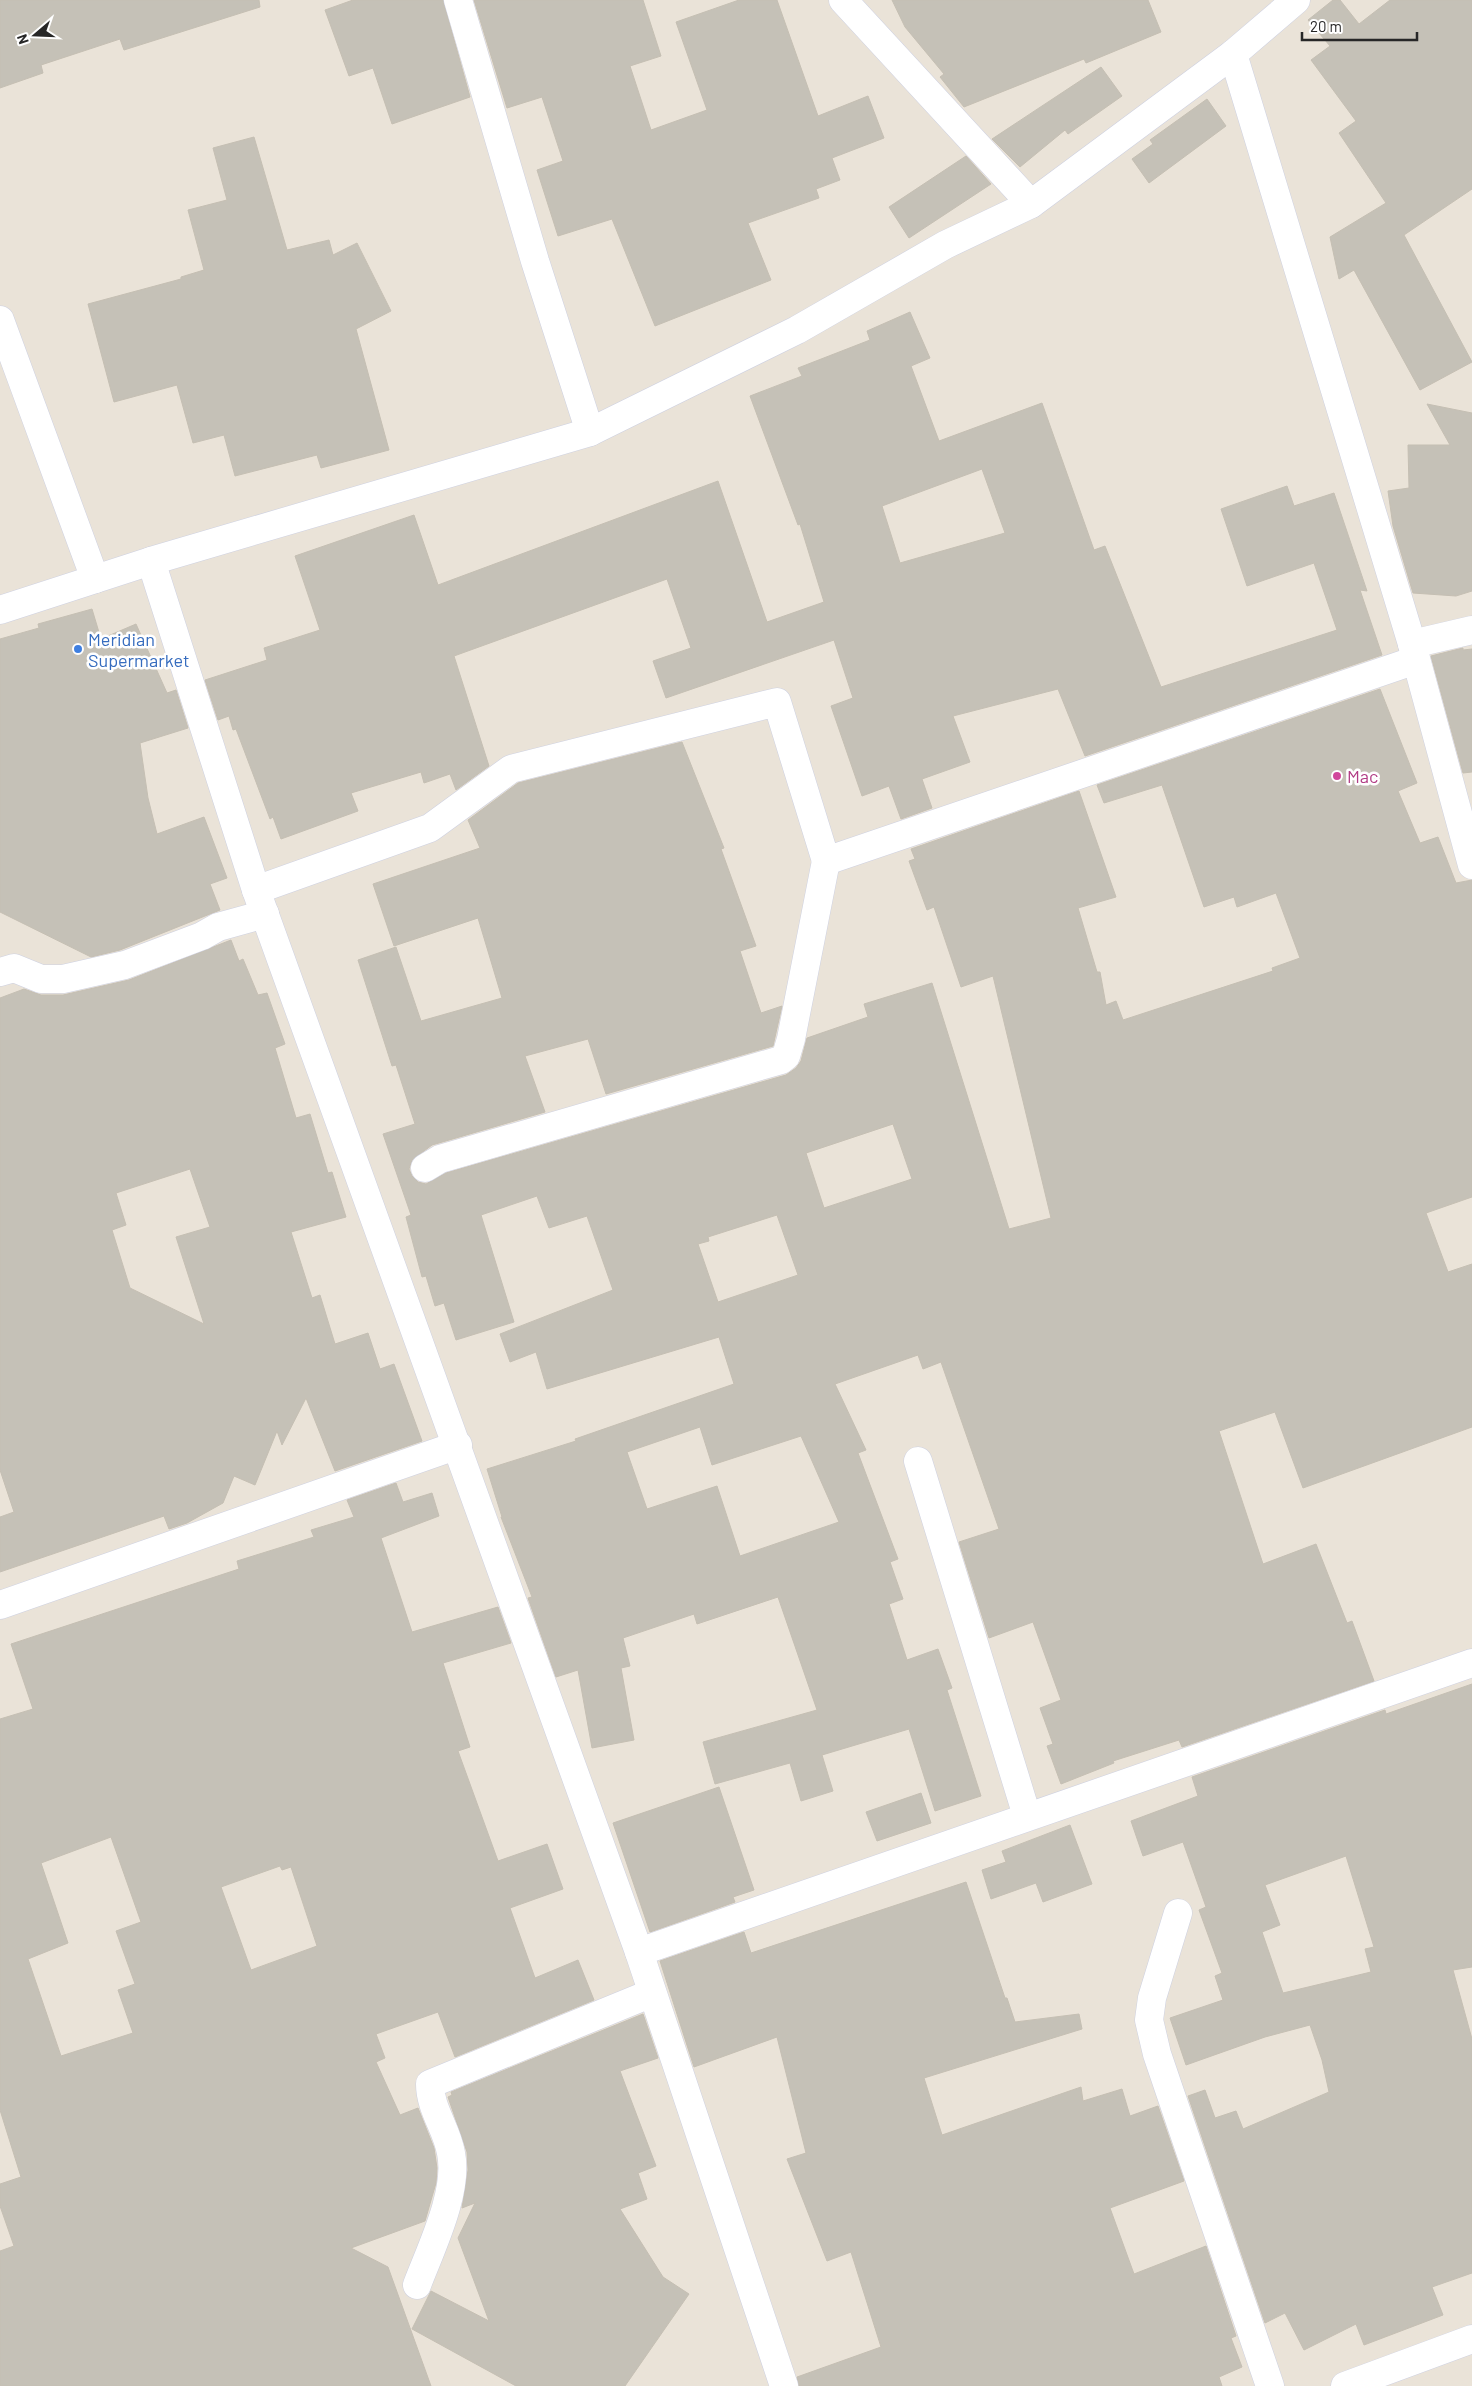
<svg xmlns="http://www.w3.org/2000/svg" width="1472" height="2386" viewBox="0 0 1472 2386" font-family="Barlow,sans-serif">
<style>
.building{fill:#c5c1b7;stroke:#c5bfb3;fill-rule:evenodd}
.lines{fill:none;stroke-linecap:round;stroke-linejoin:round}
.minor-casing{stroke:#ced1e1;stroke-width:29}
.minor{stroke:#fff;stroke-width:28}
.shop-dot{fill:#3f7fe0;stroke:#fff;stroke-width:2}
.hotel-dot{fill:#d1479c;stroke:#fff;stroke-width:2}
.labels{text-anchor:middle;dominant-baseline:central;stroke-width:5;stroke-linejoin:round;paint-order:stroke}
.shop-label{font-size:18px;fill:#366cbe;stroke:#fff;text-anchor:start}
.hotel-label{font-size:18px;fill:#b23c85;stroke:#fff;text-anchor:start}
</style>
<rect width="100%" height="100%" fill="#eae3d8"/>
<g class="building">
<path d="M0,0H259L260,7L124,50L120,39L41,65L43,73L0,88Z"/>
<path d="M353,0H443L470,97L392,124L373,68L349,76L325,10Z"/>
<path d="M474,0H643L661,56L630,66L651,130L707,110L676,22L739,0H777L818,116L868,96L884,138L832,158L840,180L816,189L819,198L748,223L771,280L655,326L612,219L558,236L537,170L563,161L542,97L507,108Z"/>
<path d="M892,0H1148L1161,32L1086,63L1084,59L964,107L940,77L944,74L905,27Z"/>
<path d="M1333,0H1340L1359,24L1390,0H1472V189L1404,235L1472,362L1420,390L1354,270L1339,279L1330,237L1386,203L1339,133L1356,121L1311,60L1330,46L1308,20Z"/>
<path d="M1101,67L1122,96L1068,134L1065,130L1020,167L992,139Z"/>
<path d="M1207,99L1226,126L1149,183L1132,159L1153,144L1150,140Z"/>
<path d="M254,137L287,250L329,240L333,255L357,243L391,311L356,329L389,450L321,468L317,455L235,476L224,435L193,443L177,385L114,402L88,304L181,279V277L204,270L188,210L227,200L213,148Z"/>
<path d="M966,156L991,184L909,238L889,207Z"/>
<path d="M910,312L930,358L911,366L939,441L1042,403L1094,550L1105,546L1161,687L1337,630L1314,563L1247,586L1221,509L1287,486L1294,506L1334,493L1367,591L1360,590L1382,655L1085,756L1058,689L953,716L970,762L922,779L932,808L901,819L889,786L862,796L831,706L853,698L834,640L666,698L653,661L691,648L667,579L454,656L489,766L456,790L450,774L424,783L421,772L351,793L358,811L281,839L273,817L270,819L236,729L233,730L229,716L218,720L205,680L267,660L264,648L320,630L295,556L414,515L438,585L718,481L767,622L824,602L800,524L798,525L750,396L802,376L798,368L870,340L867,331ZM982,469L1005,533L900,563L882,506Z"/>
<path d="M1427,404L1472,413V591L1456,596L1413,593L1393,526L1388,491L1409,488L1408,445H1450Z"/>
<path d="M92,609L101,639L136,624L167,693L176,690L188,728L140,743L148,798L157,834L204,817L227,878L210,884L220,910L120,950L91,957L0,912V639L39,628L38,624Z"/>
<path d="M1463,648V650L1472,649V772L1463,773L1431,656Z"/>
<path d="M1380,689L1417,783L1398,791L1420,843L1438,837L1456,883L1472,880V1197L1426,1213L1448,1272L1472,1264V1427L1303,1488L1275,1412L1219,1431L1263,1564L1316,1544L1347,1623L1352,1621L1374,1681L1182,1747L1179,1740L1113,1761L1114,1763L1061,1784L1047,1746L1053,1744L1040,1708L1061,1700L1033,1622L989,1638L959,1542L999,1529L941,1362L923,1369L918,1355L835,1384L866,1450L858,1453L898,1559L890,1562L903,1599L889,1604L907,1660L938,1649L952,1688L947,1690L981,1796L935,1811L909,1729L822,1755L833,1791L801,1801L790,1763L715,1784L703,1742L817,1710L778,1597L697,1624L694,1614L623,1638L630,1666L621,1668L634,1740L592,1748L578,1670L556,1677L528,1598L532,1597L501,1517H502L487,1469L576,1441L575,1439L734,1384L719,1337L547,1389L536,1352L510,1362L500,1334L613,1290L587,1216L549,1228L537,1196L481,1215L514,1322L456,1340L444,1303L435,1306L426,1276L422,1277L406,1217L411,1215L383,1134L415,1124L396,1065L392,1066L358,960L396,947L421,1021L502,998L478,918L394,946L373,884L480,848L468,820L518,783L682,742L724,848L721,849L756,946L740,951L761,1013L782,1006L773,1046L606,1094L588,1039L525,1056L545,1112L432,1145L412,1160L409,1169L412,1176L418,1182L426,1184L446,1173L786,1075L796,1068L801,1061L807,1038L868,1017L864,1004L932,983L1009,1229L1051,1218L993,976L961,987L934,907L927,910L909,861L915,859L911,849L1079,791L1116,897L1078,908L1097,972H1100L1106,1005L1116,1001L1123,1020L1273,971L1272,968L1300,958L1276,893L1237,907L1234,897L1204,907L1162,785L1104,803L1097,785ZM893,1124L912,1179L824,1208L806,1153ZM777,1215L798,1275L718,1302L698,1244L709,1241L708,1237ZM700,1427L712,1465L801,1436L839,1522L740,1556L717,1486L647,1509L627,1452Z"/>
<path d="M231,940L239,961L243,959L258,995L267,993L285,1044L275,1048L296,1118L310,1114L328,1173L332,1172L346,1217L291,1232L312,1298L320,1295L335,1344L368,1333L380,1369L394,1364L422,1441L335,1471L306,1398L282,1445L277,1431L255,1485L234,1476L223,1503L187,1523L169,1529L164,1516L0,1572V1517L14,1512L0,1470V998L24,989L41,995H63L129,980ZM190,1169L210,1227L176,1237L204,1324L130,1288L112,1230L126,1225L116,1193Z"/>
<path d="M396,1483L403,1502L432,1493L439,1516L381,1538L412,1632L498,1607L511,1643L443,1663L470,1747L458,1751L498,1861L547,1844L563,1889L510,1908L535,1978L578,1960L594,2000L455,2057L438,2012L376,2034L385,2058L376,2062L400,2115L418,2108L434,2148L437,2168L436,2183L425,2221L351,2248L388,2267L431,2386H0V2251L14,2246L0,2206V2184L21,2177L0,2110V1719L33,1709L11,1644L239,1569L237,1561L314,1537L311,1530L354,1517L347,1500ZM111,1837L141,1922L116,1931L135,1984L118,1990L133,2033L61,2056L28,1959L68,1943L41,1863ZM280,1866L282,1870L291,1867L317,1946L251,1970L221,1887Z"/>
<path d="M1472,1684V1967L1453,1970L1472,2039V2273L1432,2287L1443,2315L1364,2345L1356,2324L1304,2350L1285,2313L1265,2323L1188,2096L1205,2090L1215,2118L1236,2111L1243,2129L1329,2092L1322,2060L1310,2025L1265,2037L1186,2065L1170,2018L1223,2000L1215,1976L1222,1973L1199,1910L1206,1907L1183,1842L1143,1856L1131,1821L1198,1796L1192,1777L1385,1710L1386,1714ZM1346,1856L1374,1947L1365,1949L1371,1972L1283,1993L1262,1932L1280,1925L1265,1885Z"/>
<path d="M719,1787L754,1890L733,1897L735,1902L650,1932L613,1823Z"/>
<path d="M921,1793L931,1823L877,1841L866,1812Z"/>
<path d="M1070,1825L1092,1884L1043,1902L1036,1883L991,1899L982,1870L1006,1862L1002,1851Z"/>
<path d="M966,1882L1005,1998H1007L1015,2022L1079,2014L1082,2029L924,2078L942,2135L1081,2087L1083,2101L1122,2089L1130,2116L1158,2106L1184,2181L1110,2208L1134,2274L1206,2246L1236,2336L1231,2338L1242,2367L1219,2377L1222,2386H799L797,2377L881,2347L851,2252L827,2261L787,2159L806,2153L777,2037L694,2067L660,1961L744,1932L751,1953Z"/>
<path d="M643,2014L658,2058L620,2071L656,2166L638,2173L647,2199L620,2209L663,2277L689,2294L625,2386H516L412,2329L431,2291L489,2321L458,2238L475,2203L462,2208L468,2170L467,2152L448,2097L452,2095L451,2092Z"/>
</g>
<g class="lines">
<defs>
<g id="minor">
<path d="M458,0L535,261L590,432"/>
<path d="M843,0L1031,204"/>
<path d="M1233,54L1412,644"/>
<path d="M0,320L95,579"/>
<path d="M151,561L256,890L639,1952L784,2386"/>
<path d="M0,610L151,561L590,432L797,330L945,245L1031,204L1233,54L1296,0"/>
<path d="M1472,630L1412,644L1472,865"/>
<path d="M256,890L430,828L511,769L777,702L826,861L1416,660"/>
<path d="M0,972L14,968L41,979H63L125,965L202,936L218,927L265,914"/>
<path d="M425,1168L440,1159L781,1060L786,1056L791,1039L826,861"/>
<path d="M918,1461L1027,1816"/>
<path d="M0,1605L458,1445"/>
<path d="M1178,1913L1152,1998L1149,2020L1157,2054L1270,2386"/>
<path d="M639,1952L1472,1663"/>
<path d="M417,2285C431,2248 459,2192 451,2153C447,2129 430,2109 430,2084L652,1993"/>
<path d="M1345,2386L1472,2339"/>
</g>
</defs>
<use href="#minor" class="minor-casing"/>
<use href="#minor" class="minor"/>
</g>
<circle class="shop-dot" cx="78" cy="649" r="5"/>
<circle class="hotel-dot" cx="1337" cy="776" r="5"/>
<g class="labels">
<g class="shop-label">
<text x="88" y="639">Meridian<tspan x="88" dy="21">Supermarket</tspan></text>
</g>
<g class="hotel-label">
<text x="1347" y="776">Mac</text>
</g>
</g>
<g transform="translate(35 35) rotate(251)" stroke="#ffffff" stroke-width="4" paint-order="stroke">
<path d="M0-4L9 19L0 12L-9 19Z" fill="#272727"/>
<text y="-8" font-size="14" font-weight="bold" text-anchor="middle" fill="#272727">N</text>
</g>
<path d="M1302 32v8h115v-8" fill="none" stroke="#272727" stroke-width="2.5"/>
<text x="1310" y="32" font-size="15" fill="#272727" stroke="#ffffff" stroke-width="4" paint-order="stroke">20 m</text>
</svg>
